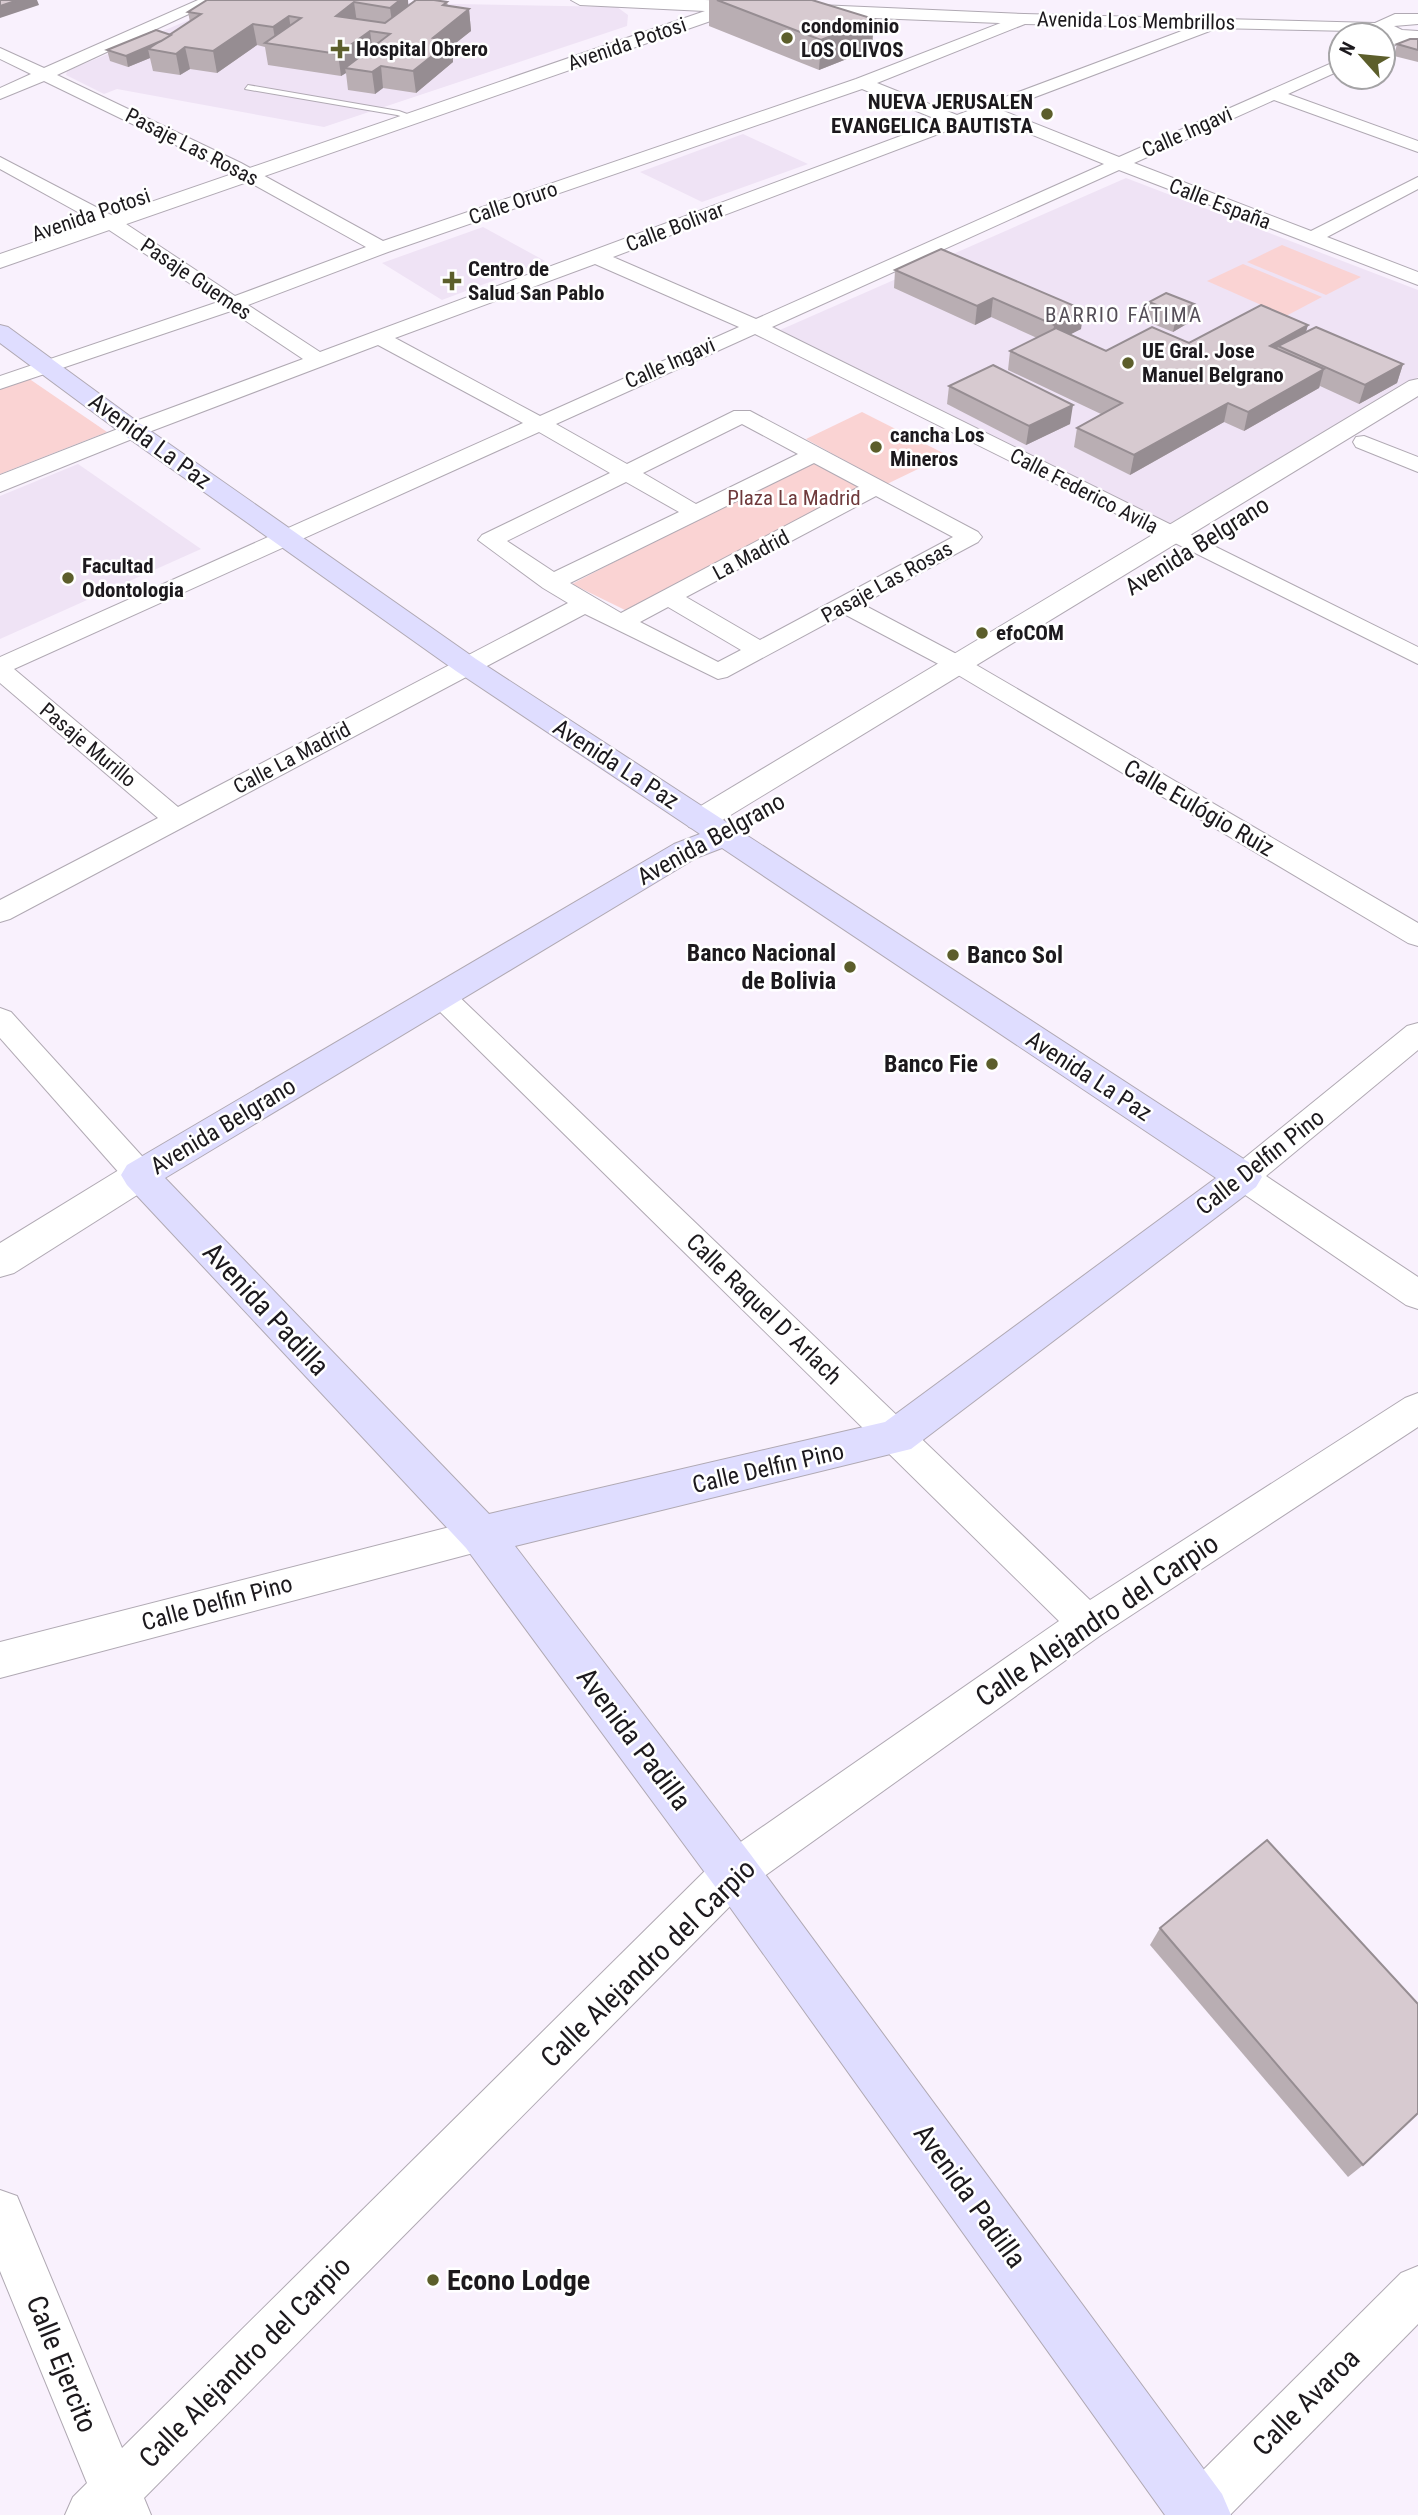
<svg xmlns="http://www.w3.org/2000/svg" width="1418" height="2515" viewBox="0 0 1418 2515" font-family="'Roboto Condensed',sans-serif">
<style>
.built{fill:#efe3f5}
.green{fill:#fad3d3}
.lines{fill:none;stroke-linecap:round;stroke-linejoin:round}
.service-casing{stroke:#b0a9b3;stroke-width:2}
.minor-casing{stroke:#b0a9b3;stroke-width:2}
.tertiary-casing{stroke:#b0a9b3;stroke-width:2}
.secondary-casing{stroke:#b0a9b3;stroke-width:2}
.service{fill:#fff;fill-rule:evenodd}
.minor{fill:#fff;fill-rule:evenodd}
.tertiary{fill:#fff;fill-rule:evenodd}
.secondary{fill:#dfddff;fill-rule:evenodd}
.wall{fill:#b9aeb3}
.shaded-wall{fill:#968d92}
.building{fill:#d7cad0;stroke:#968d92;stroke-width:2}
.poi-dot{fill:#5c5e2b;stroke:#fff;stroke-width:2.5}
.labels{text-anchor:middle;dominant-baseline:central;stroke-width:5;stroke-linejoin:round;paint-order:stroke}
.far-street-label{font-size:21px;fill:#1c191d;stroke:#fff}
.far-poi-label{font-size:21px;font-weight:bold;fill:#1c191d;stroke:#fff;text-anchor:start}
.far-neighbourhood-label{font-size:21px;letter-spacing:2px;fill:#554f58;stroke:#fff}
.far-park-label{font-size:21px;fill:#6f3a3c;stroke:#fff}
.street-label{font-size:24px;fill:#1c191d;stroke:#fff}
.poi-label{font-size:24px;font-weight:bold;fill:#1c191d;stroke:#fff;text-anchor:end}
.near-street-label{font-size:28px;fill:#1c191d;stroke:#fff}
.near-poi-label{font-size:28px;font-weight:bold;fill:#1c191d;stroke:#fff;text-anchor:start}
</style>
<rect width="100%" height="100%" fill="#f9f1fd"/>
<g class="built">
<path d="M245,0L617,7L628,15L627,26L324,127L117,89L104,94L66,75L67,71L227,4Z"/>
<path d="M743,134L808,164L702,202L640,172Z"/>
<path d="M1126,178L1418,290V377L1162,528L810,349L780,330Z"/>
<path d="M483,227L545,261L442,300L382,263Z"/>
<path d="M78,464L201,549L0,639V496Z"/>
</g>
<g class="green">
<path d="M1282,245L1361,277L1326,295L1247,262Z"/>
<path d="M1243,264L1322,297L1286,316L1207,281Z"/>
<path d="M28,378L107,432L0,474V389Z"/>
<path d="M862,412L947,455L887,484L806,439Z"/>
<path d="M816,457L872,486L627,611L572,584Z"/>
</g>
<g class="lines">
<defs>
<path id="service" d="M248,85L399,111L418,118L414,120L397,115L245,89Z"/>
<g id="minor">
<path d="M198,0H219L57,75L241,163L383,241L856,79L1024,14L1030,16L1032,19L1030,22L877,83L957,115L1211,20H1223L1225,23L1223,26L1001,110L1119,157L1341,59V70L1288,94L1418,141V152L1274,100L1134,163L1311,231L1418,177V189L1327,237L1418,272V285L1119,170L772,327L1418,647V664L755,334L556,424L627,464L734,411H750L978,532L982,537L978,542L862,604L966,659L1418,923V946L1408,943L948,669L844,614L727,677L718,679L585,614L10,919L0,922V900L158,818L0,683V657L523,423L378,345L141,435H125L122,430L125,425L303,359L231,311L0,389V376L218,302L103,226L0,169V157L117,218L235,296L366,247L229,171L44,81L0,99V88L31,74L0,59V48L44,68ZM862,89L941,121L320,352L248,305L388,252ZM986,116L1104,164L756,319L613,257ZM595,264L739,327L540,416L395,338ZM742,424L798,454L696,504L643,473ZM539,432L610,473L482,535L478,540L543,588L568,603L178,807L14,669ZM814,463L859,487L621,613L570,583ZM626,482L679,512L554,572L507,541ZM876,496L953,537L760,640L686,597ZM668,607L741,650L718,662L640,622Z"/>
<path d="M1404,31L1412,36L1410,39L1383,50V39Z"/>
<path d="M1364,436L1418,457V472L1356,447L1353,442L1356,437Z"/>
<path d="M440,985L450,988L1090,1600L1405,1398L1418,1393V1427L1101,1635L749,1887L144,2498L151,2515H65L73,2497L87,2483L0,2271V2190L17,2196L122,2448L719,1857L1059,1621L430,1002L425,995L430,988Z"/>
<path d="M0,1008L11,1012L151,1166L156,1175L151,1184L140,1187L129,1184L0,1038Z"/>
<path d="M1418,1023V1050L1266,1176L1418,1277V1309L1406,1305L1232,1186L1227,1177L1232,1168L1407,1026Z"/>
<path d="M481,1519L494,1523L500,1535L494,1547L481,1551L0,1678V1642Z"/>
<path d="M1418,2266V2324L1230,2515H1168L1176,2497L1401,2273Z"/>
</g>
<g id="tertiary">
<path d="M571,0H705L1024,14L1375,23L1395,14H1418V24L1394,26L1402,30L1418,31V43L1352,31L1024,24L728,12L725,16L0,268V254L705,11L580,5Z"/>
<path d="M1418,379V396L711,827L700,830L689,827L684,820L689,813L1409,381Z"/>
<path d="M133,423L142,425L145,430L142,435L0,492V475Z"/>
<path d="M140,1161L153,1165L159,1175L153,1185L14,1273L0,1277V1243L127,1165Z"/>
</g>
<path id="secondary" d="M0,325L8,327L142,425L476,659L1256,1167L1262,1177L1256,1187L911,1449L515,1546L751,1855L1222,2494L1231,2515H1165L717,1889L466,1548L127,1185L121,1175L127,1165L674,844L700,834L456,671L124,435L0,343ZM722,848L1216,1178L885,1422L489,1514L165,1178L696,858Z"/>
</defs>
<use href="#service" class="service-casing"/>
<use href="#minor" class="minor-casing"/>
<use href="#tertiary" class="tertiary-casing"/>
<use href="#secondary" class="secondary-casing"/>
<use href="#service" class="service"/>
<use href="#minor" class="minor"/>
<use href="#tertiary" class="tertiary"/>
<use href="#secondary" class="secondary"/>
</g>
<g class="wall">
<path d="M207,0H408V6L447,2L448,6L469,9L471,31L452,46L453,62L416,93L383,88L375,94L348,90L346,73L341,76L268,65L265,47L257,45L217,73L190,69L180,75L153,71L150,58L128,67L110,61L107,50L171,35L190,22L188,12Z"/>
<path d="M709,0H812L872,49L819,70L709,26Z"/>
<path d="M1418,39V62L1394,56L1397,44Z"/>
<path d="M941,249L1081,329L1070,334L1106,351L1306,332L1403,364L1397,383L1359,404L1320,386L1319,388L1244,431L1224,422L1130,475L1074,447L1077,428L1101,414L1008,370L1010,351L1037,338L991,317L975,325L894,288L895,270Z"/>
<path d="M1166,293L1190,322L1173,332L1146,321L1149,302Z"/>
<path d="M949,386L1070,424L1026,445L947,404Z"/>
<path d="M1160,1928L1363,2165L1348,2177L1150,1945Z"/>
</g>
<g class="shaded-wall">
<path d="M18,0H37L39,5L0,18V6Z"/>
<path d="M400,0H408L409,16L393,29L390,8Z"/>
<path d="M354,2L357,23L336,16Z"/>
<path d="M469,9L471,31L452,46L453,62L416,93L413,71L433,38Z"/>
<path d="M289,16L292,37L276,45L273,27Z"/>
<path d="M874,19L872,49L819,70L821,40Z"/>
<path d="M253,24L257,45L217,73L213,51Z"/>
<path d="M370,31L373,52L345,68L346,73L341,76L338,54Z"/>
<path d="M174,36L148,49L150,58L128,67L126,56Z"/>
<path d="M185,47L190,69L180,75L176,54Z"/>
<path d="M381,66L383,88L375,94L372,72Z"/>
<path d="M993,298L991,317L975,325L977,306Z"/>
<path d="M1194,304L1190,322L1173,332L1177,313Z"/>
<path d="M1084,310L1081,329L1052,344L1054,325Z"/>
<path d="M1308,325L1303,343L1278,346L1275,359L1270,346Z"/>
<path d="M1403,364L1397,383L1359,404L1365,385Z"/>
<path d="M1324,369L1319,388L1244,431L1248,412Z"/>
<path d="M1228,403L1224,422L1130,475L1134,455Z"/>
<path d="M1073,405L1070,424L1026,445L1029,426Z"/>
</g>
<g class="building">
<path d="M0,0H18L0,6Z"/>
<path d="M207,0H400L390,8L354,2L336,16L385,23L416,0H434L447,2L443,5L469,9L433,38L451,41L413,71L381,66L372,72L345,68L390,34L370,31L338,54L265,43L301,18L289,16L273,27L253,24L213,51L185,47L176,54L148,49L201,14L188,12Z"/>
<path d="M717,0H812L874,19L821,40Z"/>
<path d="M156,30L171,35L161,41L126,56L107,50Z"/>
<path d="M1410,39H1418V50L1397,44Z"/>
<path d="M941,249L1084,310L1054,325L993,298L977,306L895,270Z"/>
<path d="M1166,293L1194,304L1177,313L1149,302Z"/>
<path d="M1261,305L1308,325L1270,346L1324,369L1248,412L1228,403L1134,455L1077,428L1122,403L1010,351L1056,328L1106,351L1152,327L1189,343Z"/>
<path d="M1316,327L1403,364L1365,385L1278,346Z"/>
<path d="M993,365L1073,405L1029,426L949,386Z"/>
<path d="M1267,1840L1418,2004V2113L1363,2165L1160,1928Z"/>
</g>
<g class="poi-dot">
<circle cx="787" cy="38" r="7"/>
<path d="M336.5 38.5h7v7h7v7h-7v7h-7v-7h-7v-7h7z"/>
<circle cx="1047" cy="114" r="7"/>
<path d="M448.5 270.5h7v7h7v7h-7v7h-7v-7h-7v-7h7z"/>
<circle cx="1128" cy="363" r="7"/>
<circle cx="876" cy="447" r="7"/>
<circle cx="68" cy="578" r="7"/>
<circle cx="982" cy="633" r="7"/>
<circle cx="953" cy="955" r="7"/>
<circle cx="850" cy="967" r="7"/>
<circle cx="992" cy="1064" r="7"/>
<circle cx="433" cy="2280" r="7"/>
</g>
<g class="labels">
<g class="far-street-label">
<text transform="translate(1136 21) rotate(1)">Avenida Los Membrillos</text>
<text transform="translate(627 44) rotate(-19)">Avenida Potosi</text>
<text transform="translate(1187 132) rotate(-24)">Calle Ingavi</text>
<text transform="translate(192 147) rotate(27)">Pasaje Las Rosas</text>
<text transform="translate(513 203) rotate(-19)">Calle Oruro</text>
<text transform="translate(1220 204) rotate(21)">Calle España</text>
<text transform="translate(91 215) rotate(-19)">Avenida Potosi</text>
<text transform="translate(675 227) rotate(-21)">Calle Bolivar</text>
<text transform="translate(196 279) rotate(34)">Pasaje Guemes</text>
<text transform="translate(670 363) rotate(-24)">Calle Ingavi</text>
<text transform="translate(1084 491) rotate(27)">Calle Federico Avila</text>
<text transform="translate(751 555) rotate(-28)">La Madrid</text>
<text transform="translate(887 582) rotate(-29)">Pasaje Las Rosas</text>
<text transform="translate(88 745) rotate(40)">Pasaje Murillo</text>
<text transform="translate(292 758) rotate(-28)">Calle La Madrid</text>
</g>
<g class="far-poi-label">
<text x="801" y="26">condominio<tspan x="801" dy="24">LOS OLIVOS</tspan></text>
<text x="356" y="49">Hospital Obrero</text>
<text x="1033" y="102" text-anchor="end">NUEVA JERUSALEN<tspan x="1033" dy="24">EVANGELICA BAUTISTA</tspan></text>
<text x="468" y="269">Centro de<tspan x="468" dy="24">Salud San Pablo</tspan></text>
<text x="1142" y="351">UE Gral. Jose<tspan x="1142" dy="24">Manuel Belgrano</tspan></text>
<text x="890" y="435">cancha Los<tspan x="890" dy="24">Mineros</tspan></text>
<text x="82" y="566">Facultad<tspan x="82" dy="24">Odontologia</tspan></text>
<text x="996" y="633">efoCOM</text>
</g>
<g class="far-neighbourhood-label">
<text x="1124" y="315">BARRIO FÁTIMA</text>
</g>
<g class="far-park-label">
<text x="794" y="498">Plaza La Madrid</text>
</g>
<g class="street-label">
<text transform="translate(150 441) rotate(36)">Avenida La Paz</text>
<text transform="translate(1197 546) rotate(-32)">Avenida Belgrano</text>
<text transform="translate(616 764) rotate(33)">Avenida La Paz</text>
<text transform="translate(1199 808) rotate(30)">Calle Eulógio Ruiz</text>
<text transform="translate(711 839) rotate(-29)">Avenida Belgrano</text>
<text transform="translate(1089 1076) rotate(33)">Avenida La Paz</text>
<text transform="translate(223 1126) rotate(-31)">Avenida Belgrano</text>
<text transform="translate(1260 1162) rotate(-38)">Calle Delfin Pino</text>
<text transform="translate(764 1309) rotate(44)">Calle Raquel D´Arlach</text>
<text transform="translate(768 1468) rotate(-13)">Calle Delfin Pino</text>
<text transform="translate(217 1603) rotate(-15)">Calle Delfin Pino</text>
</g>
<g class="poi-label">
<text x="836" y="953">Banco Nacional<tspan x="836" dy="28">de Bolivia</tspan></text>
<text x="967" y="955" text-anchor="start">Banco Sol</text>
<text x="978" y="1064">Banco Fie</text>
</g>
<g class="near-street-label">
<text transform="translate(266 1309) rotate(47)">Avenida Padilla</text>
<text transform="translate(1097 1620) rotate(-34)">Calle Alejandro del Carpio</text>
<text transform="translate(634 1739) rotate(53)">Avenida Padilla</text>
<text transform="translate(648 1963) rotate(-44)">Calle Alejandro del Carpio</text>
<text transform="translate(970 2196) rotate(54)">Avenida Padilla</text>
<text transform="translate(245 2362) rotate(-45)">Calle Alejandro del Carpio</text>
<text transform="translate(62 2364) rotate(68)">Calle Ejercito</text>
<text transform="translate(1306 2402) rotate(-45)">Calle Avaroa</text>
</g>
<g class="near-poi-label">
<text x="447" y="2280">Econo Lodge</text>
</g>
</g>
<g transform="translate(1362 56) rotate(297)"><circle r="33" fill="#ffffff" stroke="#a4a3a5" stroke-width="2"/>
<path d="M0-5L12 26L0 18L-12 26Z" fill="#5c5e2b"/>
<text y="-10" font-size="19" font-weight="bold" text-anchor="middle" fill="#1c191d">N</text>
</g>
</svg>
